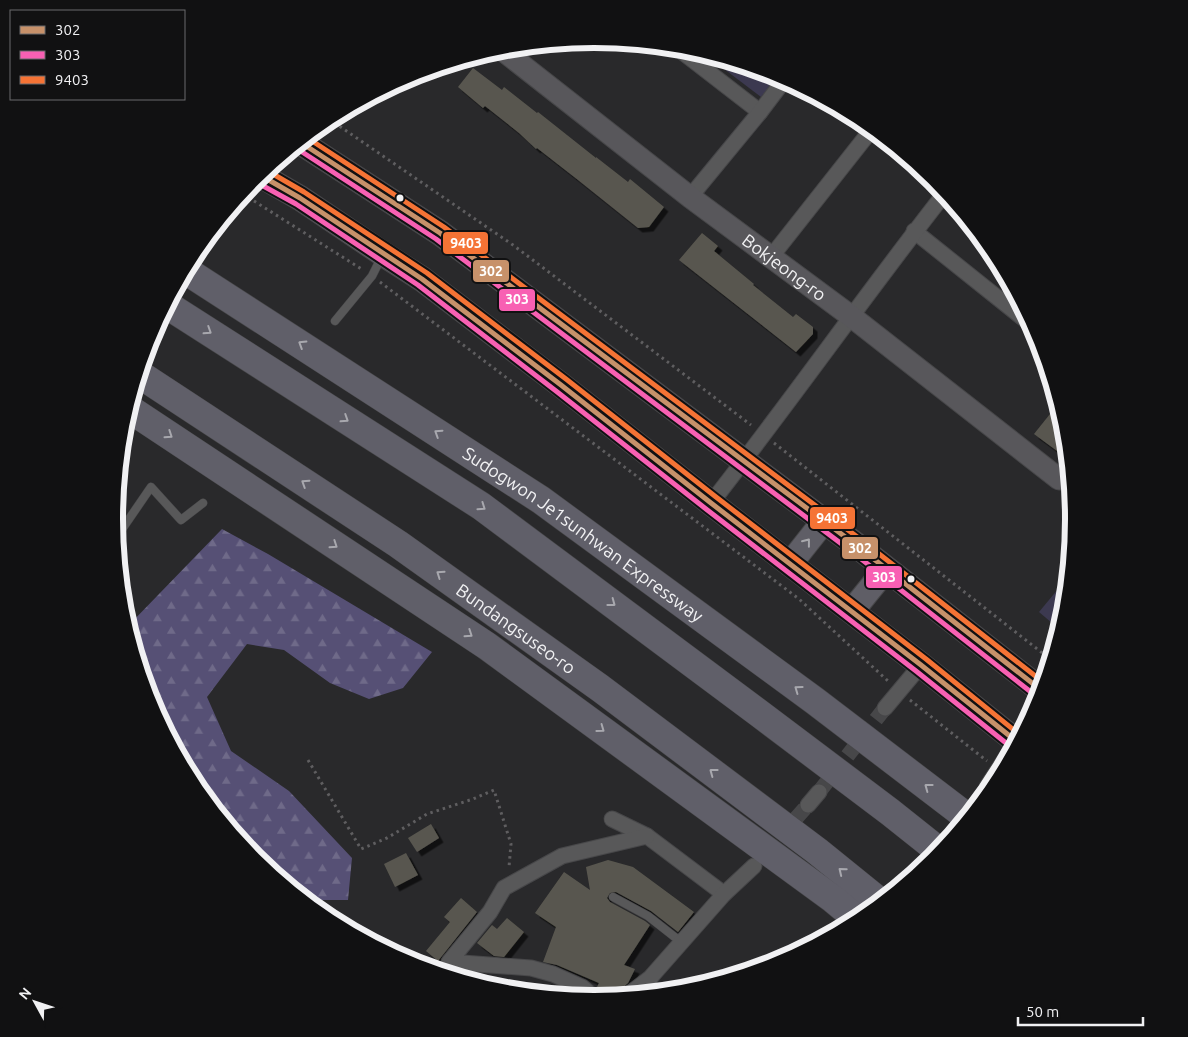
<svg xmlns="http://www.w3.org/2000/svg" width="1188" height="1037" viewBox="0 0 1188 1037" font-family="Ubuntu,sans-serif">
<style>
.forest{fill:url(#forest-firs)}
.green{fill:#3c3950}
.building{fill:#59574f;filter:url(#shadow)}
.lines{fill:none;stroke-linecap:round;stroke-linejoin:round}
.street-tunnel{stroke:#474749;stroke-width:15;stroke-dasharray:15 8;stroke-linecap:butt}
.lane-casing{stroke:#474749;stroke-width:9}
.street-casing{stroke:#474749;stroke-width:17}
.secondary-casing{stroke:#474749;stroke-width:23}
.primary-casing{stroke:#474749;stroke-width:26}
.highway-casing{stroke:#474749;stroke-width:29}
.path{stroke:#5f5e60;stroke-width:3;stroke-dasharray:2.5 4;stroke-linecap:butt}
.lane{stroke:#585859;stroke-width:8}
.street{stroke:#585859;stroke-width:15}
.secondary{stroke:#58575b;stroke-width:21}
.primary{stroke:#5f5e66;stroke-width:24}
.highway{stroke:#605f69;stroke-width:28}
.bus-1-casing{stroke:#111112;stroke-width:9}
.bus-2-casing{stroke:#111112;stroke-width:9}
.bus-3-casing{stroke:#111112;stroke-width:9}
.bus-1{stroke:#c7916a;stroke-width:5}
.bus-2{stroke:#f860b3;stroke-width:5}
.bus-3{stroke:#f57335;stroke-width:5}
.oneway{stroke:#a8a8ae}
.oneway2{stroke:#a8a8ac}
.bus-dot{fill:#f1f1f3;stroke:#111112;stroke-width:2}
.labels{text-anchor:middle;dominant-baseline:central;stroke-width:4;stroke-linejoin:round;paint-order:stroke}
.street-label{font-size:18px;fill:#f1f1f3;stroke:#111112}
.rim{fill:none;stroke:#f1f1f3;stroke-width:6}
.line-badge{stroke:#111112;stroke-width:2}
.badge-label{font-size:14px;text-anchor:middle;font-weight:bold;fill:#fff}
</style>
<defs>
<pattern id="forest-firs" width="22" height="20" patternUnits="userSpaceOnUse" patternTransform="scale(1.25)"><rect width="22" height="20" fill="#565075"/><path d="M5 1l3.5 6h-7zM16 11l3.5 6h-7z" fill="#6f6a89"/></pattern>
<filter id="shadow"><feDropShadow dx="4.5" dy="4.5" stdDeviation="0" flood-color="#0009"/></filter>
</defs>
<rect width="100%" height="100%" fill="#29292b"/>
<path class="forest" d="M222,529L268,554L432,652L403,688L369,699L330,683L284,650L247,644L207,697L231,751L289,791L352,858L348,900H314L305,899L255,858L195,785L151,702L128,626Z"/>
<g class="green">
<path d="M703,53L778,75L779,76L761,97Z"/>
<path d="M1068,577L1064,612L1059,629L1039,612Z"/>
</g>
<g class="building">
<path d="M473,68L502,90L504,87L537,113L538,112L596,158V157L628,182L630,179L664,207L649,227L638,228L578,180L537,148L536,149L519,133L485,106L483,108L458,87Z"/>
<path d="M702,233L718,246L714,251L754,284L753,285L793,317L796,314L813,327V334L796,352L679,260Z"/>
<path d="M1054,409L1061,414L1065,425L1068,459L1034,434Z"/>
<path d="M431,824L439,838L417,852L408,838Z"/>
<path d="M406,853L418,875L395,887L384,864Z"/>
<path d="M608,860L633,867L694,912L678,932L651,911L616,892L610,893L607,898L610,902L645,921L650,925L624,965L635,969L628,983L622,988L619,992L612,994L600,990L597,987L599,983L557,965L543,962L556,927L535,913L564,872L590,890L586,867Z"/>
<path d="M461,898L477,912L438,961L426,951L450,922L444,917Z"/>
<path d="M507,918L524,932L504,957L494,956L477,943L492,925L497,929Z"/>
</g>
<g class="lines">
<g class="street-tunnel">
<path d="M819,792L885,708"/>
<path d="M981,799L987,787"/>
<path d="M764,854L808,805"/>
</g>
<defs>
<g id="lane">
<path d="M335,321L372,276L382,256"/>
<path d="M116,538L151,487L181,520L203,503"/>
<path d="M613,897L648,916L681,942"/>
</g>
<g id="street">
<path d="M676,47L760,112"/>
<path d="M690,197L760,112L785,79"/>
<path d="M914,231L1033,326"/>
<path d="M771,257L872,129"/>
<path d="M711,503C791,401 865,295 945,193"/>
<path d="M885,708L921,665"/>
<path d="M987,787L1011,750"/>
<path d="M808,805L819,792"/>
<path d="M612,819L647,836L724,894"/>
<path d="M628,995L650,978L724,894L754,866"/>
<path d="M595,998L582,987L553,974L531,968L449,962L490,912L504,888L562,856L647,836"/>
</g>
<g id="secondary">
<path id="s1" d="M500,48L690,197L852,317L1059,479H1070"/>
</g>
<g id="primary">
<path d="M300,142L440,233L856,545L1041,690"/>
<path d="M260,175L300,198L383,254L422,279L561,385L711,503L921,665L1016,741"/>
<path d="M790,564L824,521"/>
<path d="M852,611L886,569"/>
</g>
<g id="highway">
<path id="s2" d="M185,270L541,500L815,701L967,817"/>
<path d="M167,305L481,506L760,714L890,812L939,851"/>
<path id="s3" d="M139,374L398,544L600,688L817,851L880,902"/>
<path d="M128,408L487,646L833,899L857,919"/>
</g>
</defs>
<use href="#lane" class="lane-casing"/>
<use href="#street" class="street-casing"/>
<use href="#secondary" class="secondary-casing"/>
<use href="#primary" class="primary-casing"/>
<use href="#highway" class="highway-casing"/>
<g class="path">
<path d="M329,119L513,245L751,425"/>
<path d="M243,194L363,270"/>
<path d="M380,282L799,599L888,681"/>
<path d="M774,443L1050,659"/>
<path d="M910,700L987,761"/>
<path d="M308,760L361,849L387,838L427,814L473,799L494,790L511,844L509,867"/>
</g>
<use href="#lane" class="lane"/>
<use href="#street" class="street"/>
<use href="#secondary" class="secondary"/>
<use href="#primary" class="primary"/>
<use href="#highway" class="highway"/>
<defs>
<g id="bus-1">
<path d="M300,142L440,233L856,545L1041,690"/>
<path d="M260,175L300,198L422,279L561,385L711,503L921,665L1016,741"/>
</g>
<g id="bus-2">
<path d="M296,148L436,239L851,551L1036,696"/>
<path d="M256,182L296,204L418,285L556,391L706,509L916,671L1011,747"/>
</g>
<g id="bus-3">
<path d="M306,137L444,227L860,539L1043,682"/>
<path d="M266,170L304,192L427,273L566,379L716,497L926,659L1020,735"/>
</g>
</defs>
<use href="#bus-1" class="bus-1-casing"/>
<use href="#bus-2" class="bus-2-casing"/>
<use href="#bus-3" class="bus-3-casing"/>
<use href="#bus-1" class="bus-1"/>
<use href="#bus-2" class="bus-2"/>
<use href="#bus-3" class="bus-3"/>
</g>
<defs><path id="oneway-chevron" d="M-2-3.5L2.5 0L-2 3.5" fill="none" stroke-width="1.6" stroke-linecap="round" stroke-linejoin="round" transform="scale(1.25)"/></defs>
<g class="oneway">
<use href="#oneway-chevron" transform="translate(208 331) rotate(33)"/>
<use href="#oneway-chevron" transform="translate(302 344) rotate(-148)"/>
<use href="#oneway-chevron" transform="translate(345 419) rotate(33)"/>
<use href="#oneway-chevron" transform="translate(438 433) rotate(-147)"/>
<use href="#oneway-chevron" transform="translate(169 435) rotate(34)"/>
<use href="#oneway-chevron" transform="translate(305 483) rotate(-147)"/>
<use href="#oneway-chevron" transform="translate(482 507) rotate(35)"/>
<use href="#oneway-chevron" transform="translate(334 545) rotate(34)"/>
<use href="#oneway-chevron" transform="translate(440 574) rotate(-145)"/>
<use href="#oneway-chevron" transform="translate(612 603) rotate(37)"/>
<use href="#oneway-chevron" transform="translate(469 634) rotate(34)"/>
<use href="#oneway-chevron" transform="translate(798 689) rotate(-144)"/>
<use href="#oneway-chevron" transform="translate(601 729) rotate(36)"/>
<use href="#oneway-chevron" transform="translate(713 772) rotate(-143)"/>
<use href="#oneway-chevron" transform="translate(928 787) rotate(-143)"/>
<use href="#oneway-chevron" transform="translate(842 871) rotate(-141)"/>
</g>
<use class="oneway2" href="#oneway-chevron" transform="translate(807 542) rotate(-52)"/>
<g class="bus-dot">
<circle cx="400" cy="198" r="4.5"/>
<circle cx="911" cy="579" r="4.5"/>
</g>
<g class="labels">
<g class="street-label">
<text stroke="none"><textPath href="#s1" startOffset="359">Bokjeong-ro</textPath></text>
<text stroke="none"><textPath href="#s2" startOffset="478">Sudogwon Je1sunhwan Expressway</textPath></text>
<text stroke="none"><textPath href="#s3" startOffset="455">Bundangsuseo-ro</textPath></text>
</g>
</g>
<path d="M0 0H1188V1037H0ZM123 519a471 471 0 1 1 942 0a471 471 0 1 1-942 0Z" fill="#111112" fill-rule="evenodd"/>
<path class="rim" d="M123 519a471 471 0 1 1 942 0a471 471 0 1 1-942 0Z"/>
<g class="line-badge">
<rect x="442" y="231" width="47" height="24" rx="5" fill="#f57335"/>
<rect x="472" y="259" width="38" height="24" rx="5" fill="#c7916a"/>
<rect x="498" y="288" width="38" height="24" rx="5" fill="#f860b3"/>
<rect x="809" y="506" width="47" height="24" rx="5" fill="#f57335"/>
<rect x="841" y="536" width="38" height="24" rx="5" fill="#c7916a"/>
<rect x="865" y="565" width="38" height="24" rx="5" fill="#f860b3"/>
</g>
<g class="badge-label">
<text x="466" y="248">9403</text>
<text x="491" y="276">302</text>
<text x="517" y="304">303</text>
<text x="832" y="523">9403</text>
<text x="860" y="553">302</text>
<text x="884" y="582">303</text>
</g>
<rect x="10" y="10" width="175" height="90" fill="#111112" stroke="#6b6b6c"/>
<rect x="20" y="26" width="25" height="8" fill="#c7916a" stroke="#6b6b6c"/>
<text x="55" y="35" font-size="15" fill="#f1f1f3">302</text>
<rect x="20" y="51" width="25" height="8" fill="#f860b3" stroke="#6b6b6c"/>
<text x="55" y="60" font-size="15" fill="#f1f1f3">303</text>
<rect x="20" y="76" width="25" height="8" fill="#f57335" stroke="#6b6b6c"/>
<text x="55" y="85" font-size="15" fill="#f1f1f3">9403</text>
<g transform="translate(35 1002) rotate(310)" stroke="#111112" stroke-width="4" paint-order="stroke">
<path d="M0-4L9 19L0 12L-9 19Z" fill="#f1f1f3"/>
<text y="-8" font-size="14" font-weight="bold" text-anchor="middle" fill="#f1f1f3">N</text>
</g>
<path d="M1018 1017v8h125v-8" fill="none" stroke="#f1f1f3" stroke-width="2.5"/>
<text x="1026" y="1017" font-size="15" fill="#f1f1f3" stroke="#111112" stroke-width="4" paint-order="stroke">50 m</text>
</svg>
